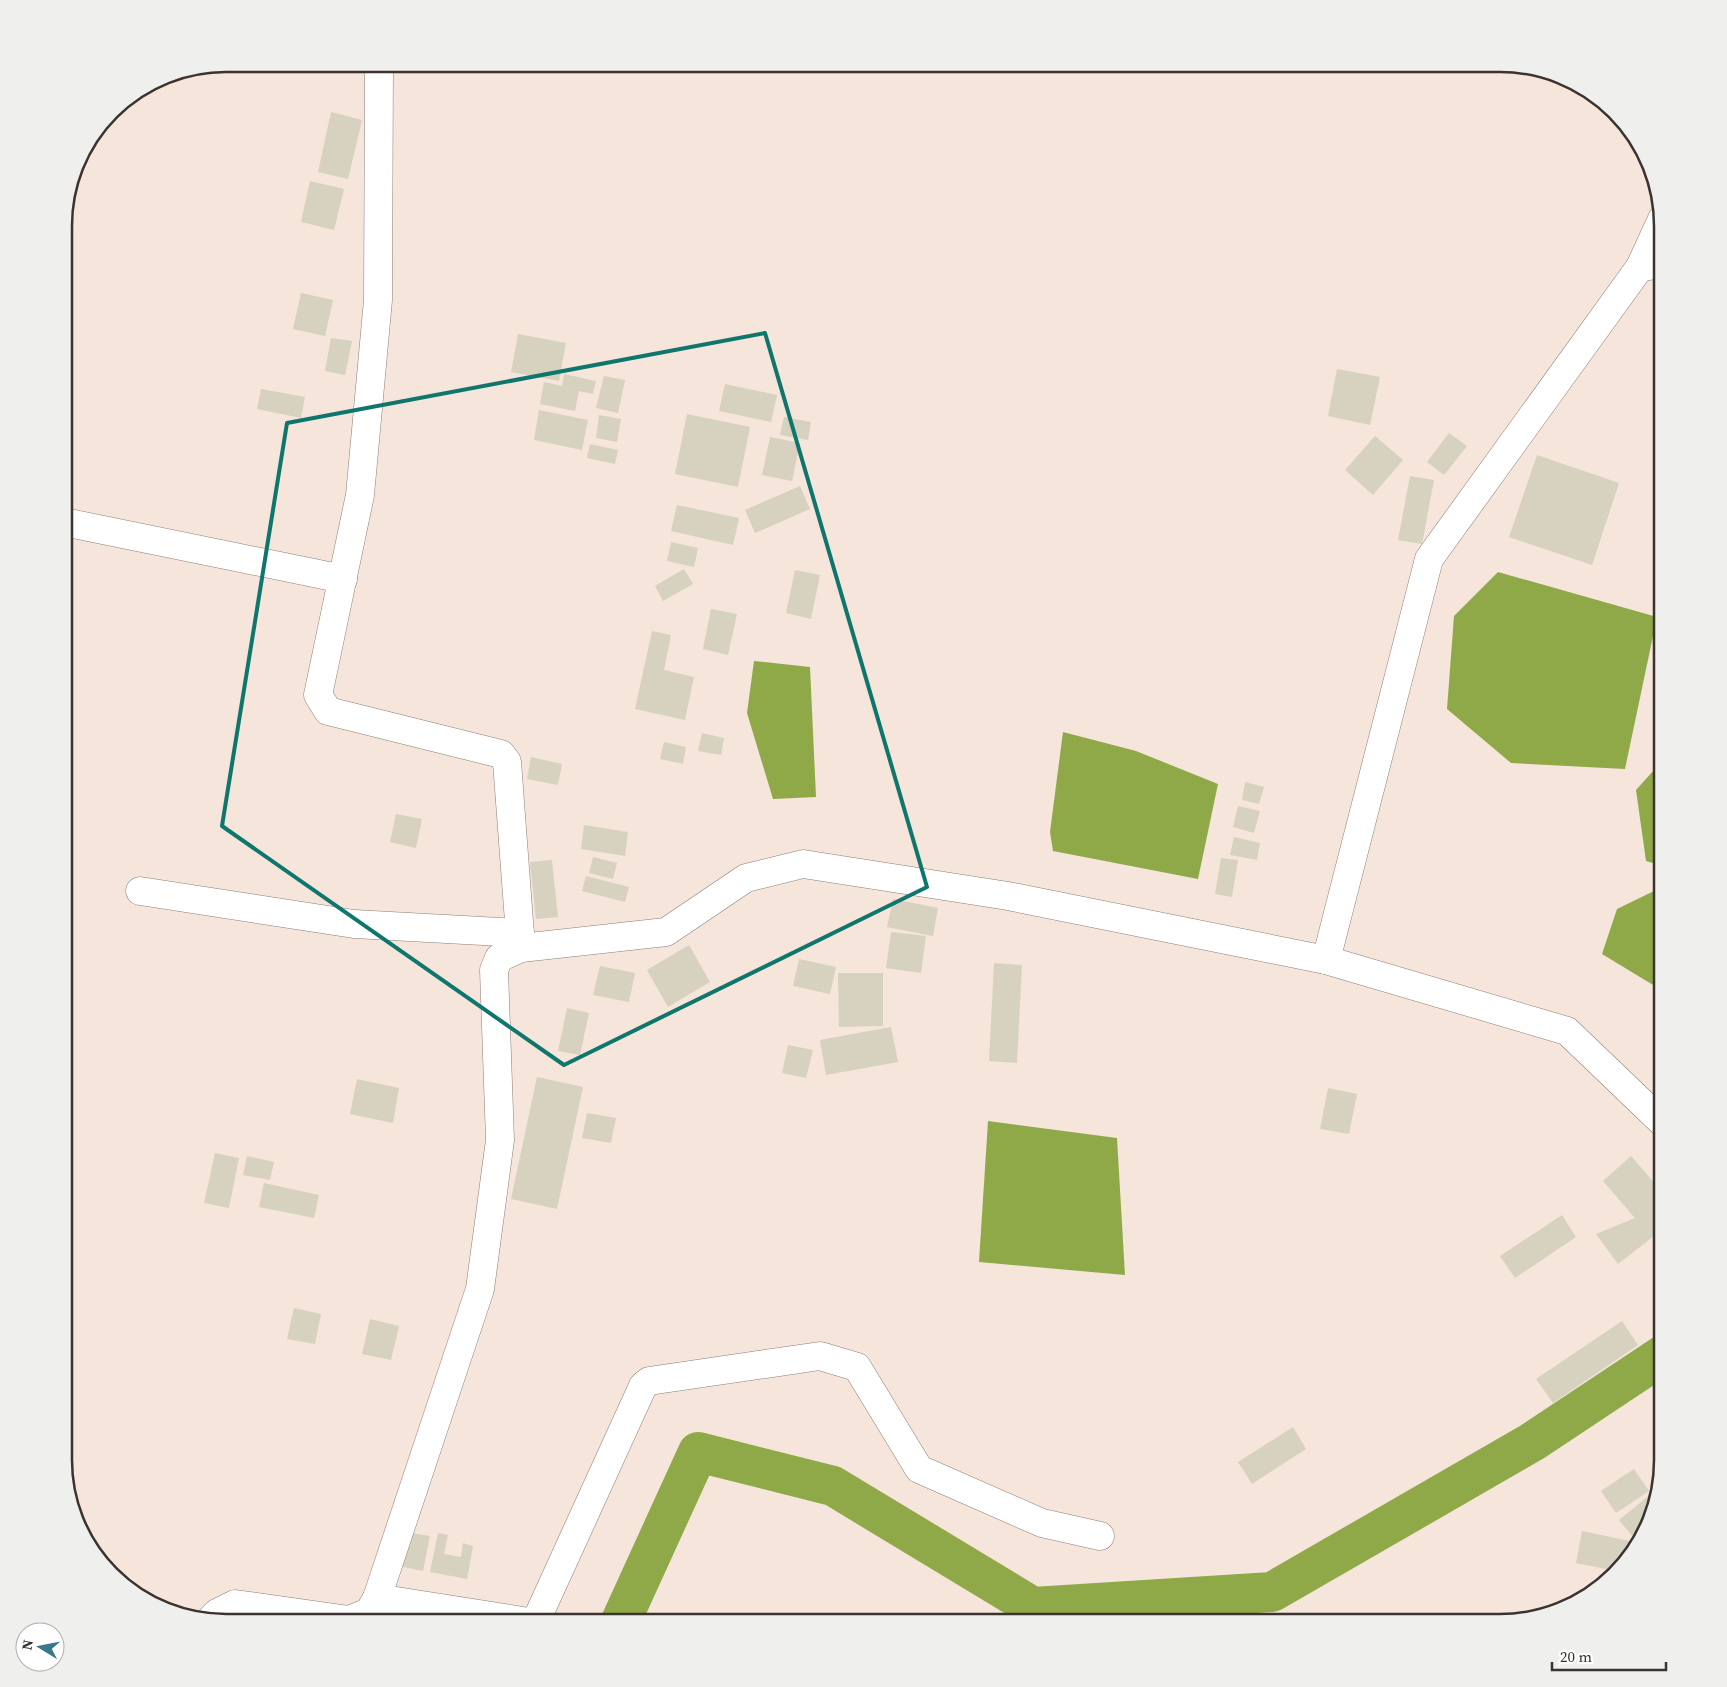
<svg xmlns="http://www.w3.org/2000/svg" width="1727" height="1687" viewBox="0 0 1727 1687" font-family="'Source Serif 4',serif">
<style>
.water{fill:#8fa948}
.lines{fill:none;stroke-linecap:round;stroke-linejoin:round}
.canal{stroke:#8fa948;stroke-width:40}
.building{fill:#d7d1c0}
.street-casing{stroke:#8d7e74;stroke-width:29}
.street{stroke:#fff;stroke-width:28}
.marked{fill:none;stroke:#0f766e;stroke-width:4;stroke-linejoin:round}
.rim{fill:none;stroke:#3a332f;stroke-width:2.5}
</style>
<rect width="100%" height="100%" fill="#f6e5da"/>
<g class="water">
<path d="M1498,572L1657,617L1625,769L1511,763L1447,709L1454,616Z"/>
<path d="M754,661L810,667L816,797L773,799L747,713Z"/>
<path d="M1063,732L1136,751L1218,784L1198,879L1053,851L1050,832Z"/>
<path d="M1663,760V866L1646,861L1636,790Z"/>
<path d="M1654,891L1663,898V991L1602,954L1617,909Z"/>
<path d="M988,1121L1117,1138L1125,1275L979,1262Z"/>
</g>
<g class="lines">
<path class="canal" d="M620,1623L698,1452L833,1486L1033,1607L1272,1592L1532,1442L1663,1355"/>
</g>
<g class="building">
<path d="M331,112L362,120L348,179L318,172Z"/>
<path d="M310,181L344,189L334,230L301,222Z"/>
<path d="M301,293L333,300L325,336L293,329Z"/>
<path d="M518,334L566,343L559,381L511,372Z"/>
<path d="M331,338L352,341L345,375L325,371Z"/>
<path d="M1337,369L1380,377L1370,425L1328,416Z"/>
<path d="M564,374L596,381L593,394L579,391L575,411L540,404L544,382L562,386Z"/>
<path d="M604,376L625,380L618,413L596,408Z"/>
<path d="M725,384L777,395L771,422L719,411Z"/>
<path d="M261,389L305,397L301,418L257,409Z"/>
<path d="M539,410L588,420L582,450L534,440Z"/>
<path d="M687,414L750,427L738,487L675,474Z"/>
<path d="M599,415L621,419L617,442L596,438Z"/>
<path d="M784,417L811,422L808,440L780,435Z"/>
<path d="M1449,433L1467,446L1444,475L1427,462Z"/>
<path d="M1375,436L1403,460L1373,495L1345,470Z"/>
<path d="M770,437L800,443L792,481L762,475Z"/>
<path d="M590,444L618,450L615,464L587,458Z"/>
<path d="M1537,455L1619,483L1592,565L1509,537Z"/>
<path d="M1410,476L1434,480L1422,544L1398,540Z"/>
<path d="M800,486L810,509L755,533L745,510Z"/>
<path d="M677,505L739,518L733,545L671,531Z"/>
<path d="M671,542L698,548L694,567L667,561Z"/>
<path d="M684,569L693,584L663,601L655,586Z"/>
<path d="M795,570L820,575L811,619L786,613Z"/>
<path d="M711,609L737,614L728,655L703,649Z"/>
<path d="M652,631L671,635L664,670L694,677L685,720L635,709Z"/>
<path d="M702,733L724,738L721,755L698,751Z"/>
<path d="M664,742L686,747L683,764L660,759Z"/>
<path d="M531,757L562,764L558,785L527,779Z"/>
<path d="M1245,782L1264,787L1259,804L1242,800Z"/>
<path d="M1238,806L1260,811L1254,833L1233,827Z"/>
<path d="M396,814L422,819L416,848L390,842Z"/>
<path d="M584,825L628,832L625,856L581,849Z"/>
<path d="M1234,837L1260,843L1257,860L1230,855Z"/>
<path d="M593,857L617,863L613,879L589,873Z"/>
<path d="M1221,858L1238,860L1232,897L1215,894Z"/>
<path d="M552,860L558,917L536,919L530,862Z"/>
<path d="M586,876L629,887L625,902L582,891Z"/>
<path d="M893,899L938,908L933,936L887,927Z"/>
<path d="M891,932L926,936L921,973L886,968Z"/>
<path d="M689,945L710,982L668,1007L647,970Z"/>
<path d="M799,959L836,967L830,994L793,986Z"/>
<path d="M994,963L1022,965L1017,1063L989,1061Z"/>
<path d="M600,966L635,973L629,1002L593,995Z"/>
<path d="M838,973H883V1026L839,1027Z"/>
<path d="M567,1008L589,1013L580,1055L558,1051Z"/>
<path d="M891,1027L898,1062L826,1075L820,1040Z"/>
<path d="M788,1045L813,1050L806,1078L782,1073Z"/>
<path d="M537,1077L583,1087L557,1209L511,1199Z"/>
<path d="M357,1079L399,1088L393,1123L350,1114Z"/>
<path d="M1328,1088L1357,1094L1349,1134L1320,1129Z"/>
<path d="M587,1113L616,1118L611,1143L582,1138Z"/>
<path d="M215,1153L239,1158L229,1208L204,1203Z"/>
<path d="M247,1156L274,1162L270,1180L243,1175Z"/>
<path d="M1631,1156L1663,1193V1229L1618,1264L1596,1234L1635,1218L1603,1181Z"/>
<path d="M264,1183L319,1195L314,1218L259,1207Z"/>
<path d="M1562,1215L1576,1237L1515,1278L1500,1256Z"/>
<path d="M294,1308L321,1314L315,1344L287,1339Z"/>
<path d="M370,1319L399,1326L391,1360L362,1354Z"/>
<path d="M1622,1321L1638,1345L1553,1403L1536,1379Z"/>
<path d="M1293,1427L1306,1449L1252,1484L1238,1462Z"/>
<path d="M1634,1469L1649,1491L1616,1513L1601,1491Z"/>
<path d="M1657,1489L1651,1522L1633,1537L1619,1520Z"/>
<path d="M1582,1531L1634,1542L1633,1548L1616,1571L1576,1563Z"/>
<path d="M406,1532L430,1536L423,1571L399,1566Z"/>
<path d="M438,1533L448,1535L444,1554L461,1557L463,1543L473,1546L467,1579L430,1572Z"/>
</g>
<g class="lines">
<defs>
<g id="street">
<path d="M379,64L378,300L360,495L318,695L328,711L501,754L507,762L521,948"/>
<path d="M1662,219L1640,267L1663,264"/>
<path d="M64,522L343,579"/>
<path d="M140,891L354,924L520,933"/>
<path d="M1326,960L1429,559L1640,267"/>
<path d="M210,1620L217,1613L235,1604L349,1620L369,1612L377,1598"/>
<path d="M535,1623L377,1598L480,1289L500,1140L494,970L499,958L521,948L666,932L746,878L803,864L1008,896L1326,960L1567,1031L1663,1123"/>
<path d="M535,1623L643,1386L649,1381L820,1356L857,1367L919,1469L1042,1523L1100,1536"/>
</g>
</defs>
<use href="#street" class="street-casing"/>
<use href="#street" class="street"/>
</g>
<path class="marked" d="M765,333L927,887L564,1065L222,826L287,423Z"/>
<path d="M0 0H1727V1687H0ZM226 72H1500A154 154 0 0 1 1654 226V1460A154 154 0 0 1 1500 1614H226A154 154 0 0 1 72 1460V226A154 154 0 0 1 226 72Z" fill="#efefee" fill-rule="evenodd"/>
<path class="rim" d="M226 72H1500A154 154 0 0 1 1654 226V1460A154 154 0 0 1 1500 1614H226A154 154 0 0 1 72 1460V226A154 154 0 0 1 226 72Z"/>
<g transform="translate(40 1647) rotate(280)"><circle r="24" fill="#ffffff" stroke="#b0adac"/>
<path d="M0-4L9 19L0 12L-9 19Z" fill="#39788c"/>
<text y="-8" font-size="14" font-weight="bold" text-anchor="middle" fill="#3a332f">N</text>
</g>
<path d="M1552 1662v8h114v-8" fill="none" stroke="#3a332f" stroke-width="2.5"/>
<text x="1560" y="1662" font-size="15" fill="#3a332f" stroke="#ffffff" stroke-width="4" paint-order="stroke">20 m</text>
</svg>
